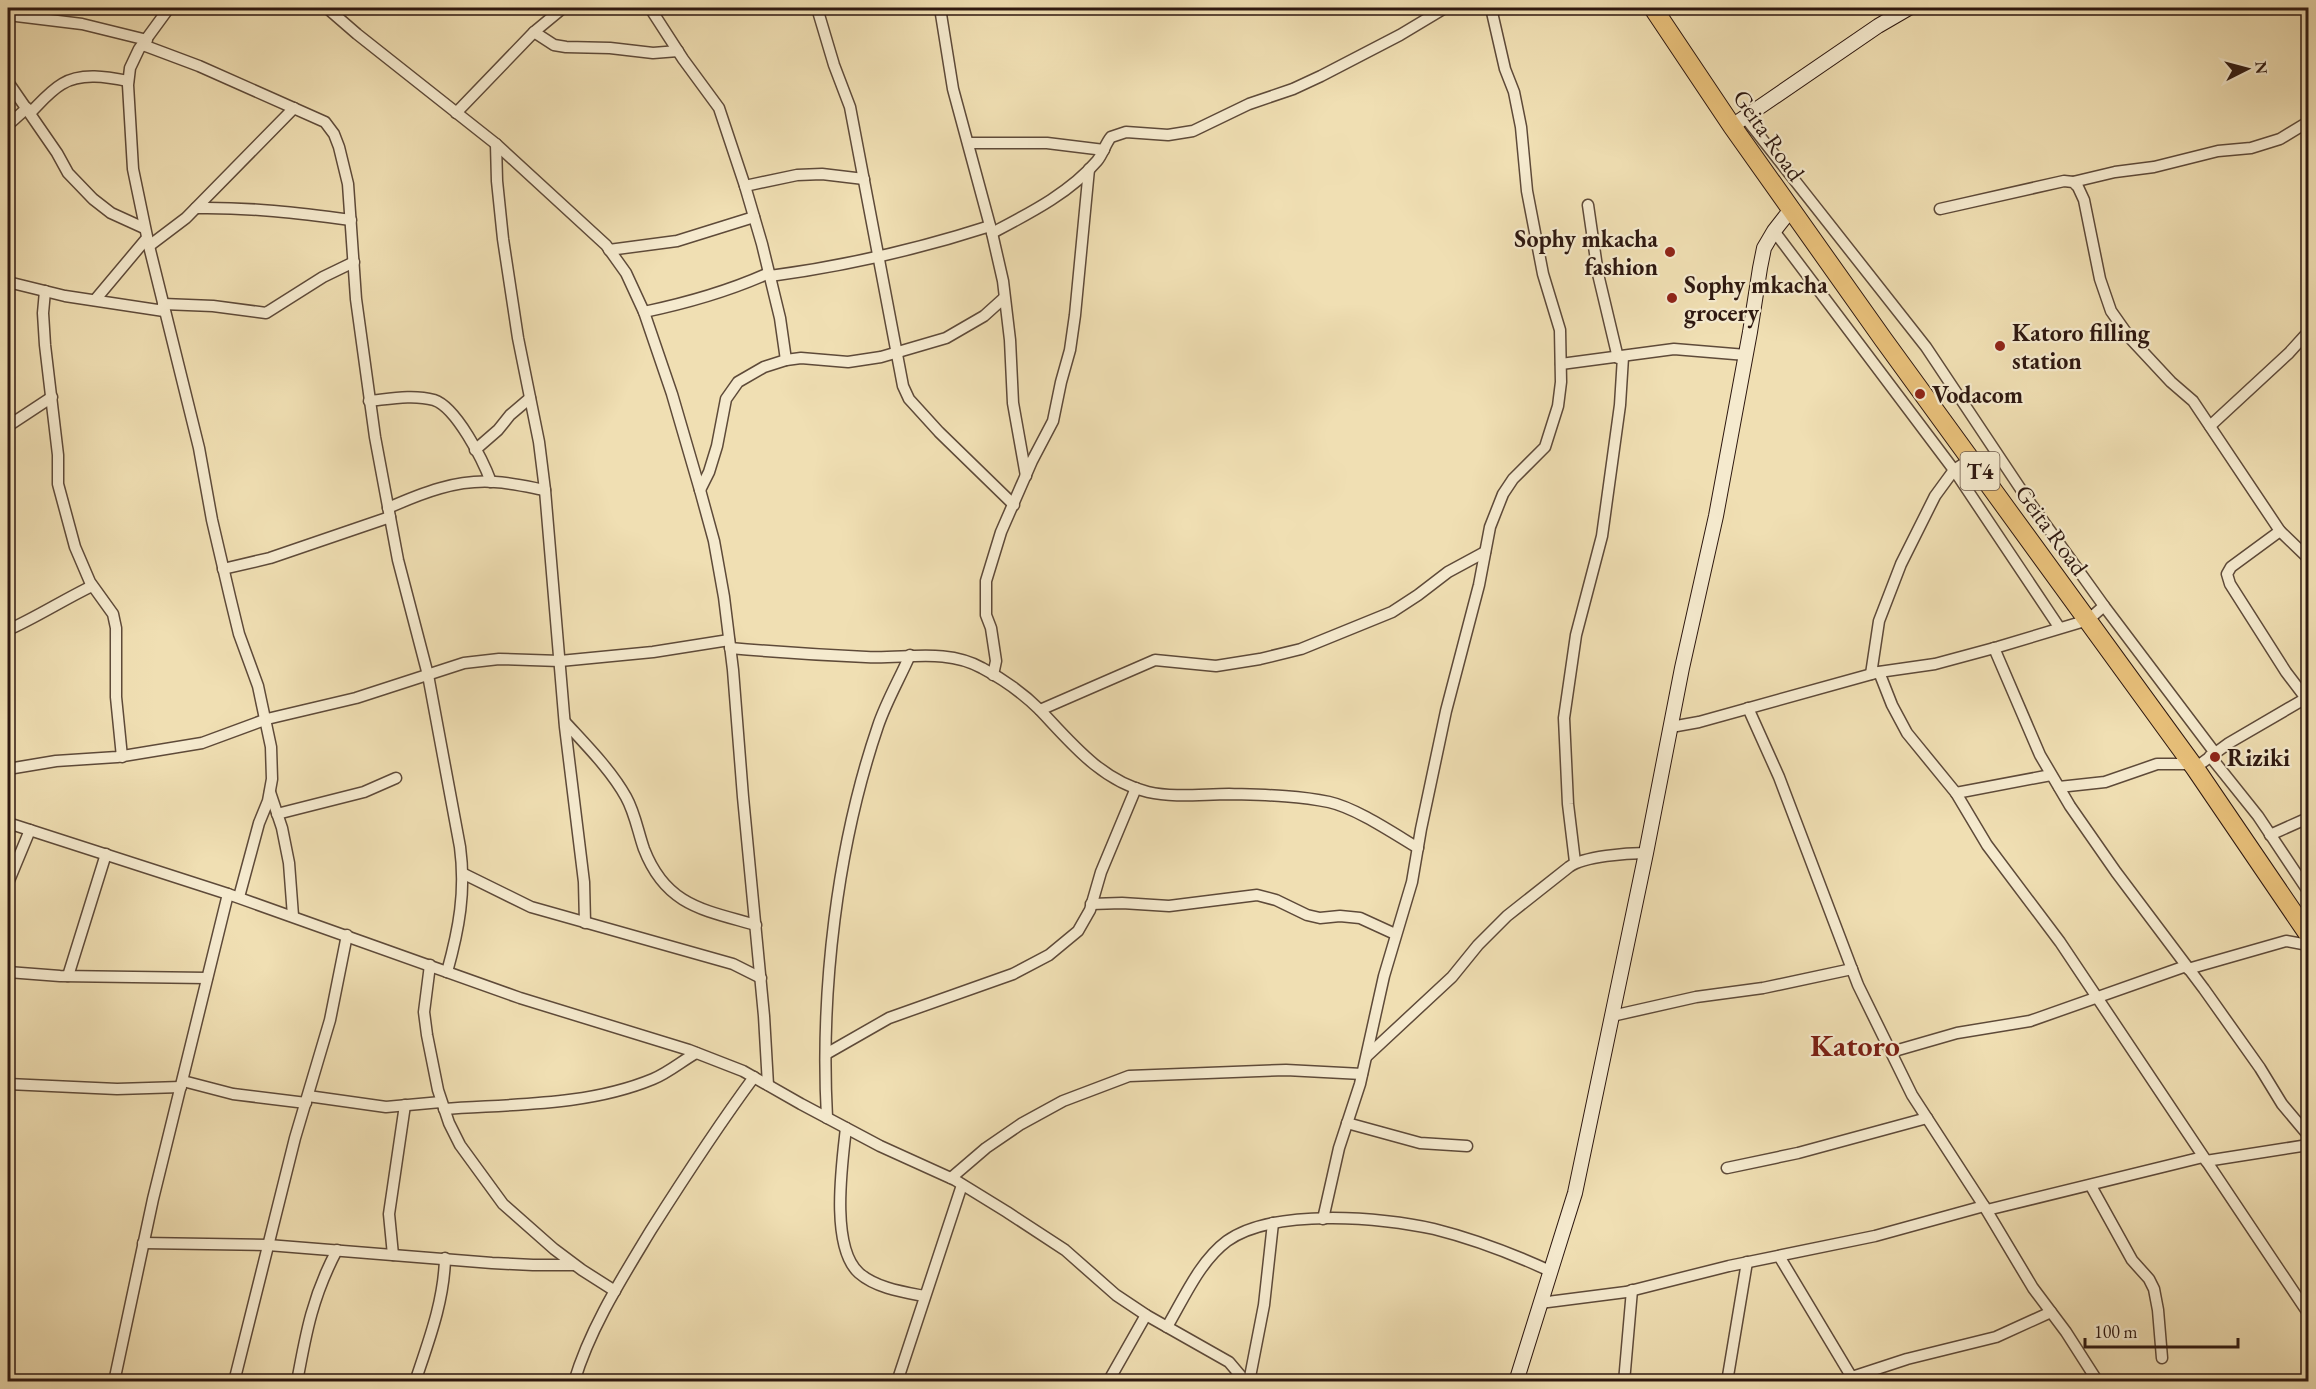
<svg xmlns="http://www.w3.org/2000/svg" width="2316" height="1389" viewBox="0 0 2316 1389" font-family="'EB Garamond',serif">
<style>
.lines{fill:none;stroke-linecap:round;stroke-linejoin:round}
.street-casing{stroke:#5e4a39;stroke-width:13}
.secondary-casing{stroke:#2e1810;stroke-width:16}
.highway-casing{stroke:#2e1810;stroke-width:20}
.street{stroke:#f5eace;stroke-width:10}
.secondary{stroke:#f5eace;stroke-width:14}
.highway{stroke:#e8c07a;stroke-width:18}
.poi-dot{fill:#8f2418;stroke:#f5eace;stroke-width:2}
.labels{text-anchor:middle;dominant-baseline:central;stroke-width:4.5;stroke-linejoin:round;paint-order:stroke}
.shield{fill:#f5eace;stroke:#6a5749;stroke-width:1.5}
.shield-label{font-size:22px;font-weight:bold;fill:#2e1810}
.street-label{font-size:24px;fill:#2e1810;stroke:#f5eace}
.poi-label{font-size:24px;font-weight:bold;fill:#2e1810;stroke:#f5eace;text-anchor:start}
.district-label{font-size:30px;font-weight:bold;fill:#7a1f14;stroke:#f5eace}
</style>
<rect width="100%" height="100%" fill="#f0dfb3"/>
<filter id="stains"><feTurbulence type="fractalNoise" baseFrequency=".00333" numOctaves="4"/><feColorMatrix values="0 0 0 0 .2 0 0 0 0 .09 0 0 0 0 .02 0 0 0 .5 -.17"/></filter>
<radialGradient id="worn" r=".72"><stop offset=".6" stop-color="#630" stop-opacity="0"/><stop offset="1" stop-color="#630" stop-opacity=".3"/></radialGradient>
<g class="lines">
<defs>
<g id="street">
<path d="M169,8L139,49L130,68L128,85L133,169L149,246L199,448L212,520L230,597L239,634L258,686L271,747L272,779L268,801L259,823L239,897"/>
<path d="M327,8L357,34L496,144L606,245L626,273L644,312L672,394L700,490L714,541L724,597L733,670L743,797L764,1016L768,1085"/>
<path d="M650,8L683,59L719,108L745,186L762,244L780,318L786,360"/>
<path d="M817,8L834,65L850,107L903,386L909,399L939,432L1014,505"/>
<path d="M940,8L953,89L992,233L1003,281L1010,340L1013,403L1026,476"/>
<path d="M8,15L82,24L147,40"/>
<path d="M534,32L554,45L566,47L610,48L653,53L678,51"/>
<path d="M143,45L199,66L325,122L334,134L339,147L348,184L356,299L375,437L398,560L428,675L460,847C466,891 459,929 447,972"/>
<path d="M8,82L57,153L68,173L93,199L111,213L144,228"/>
<path d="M30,113C40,103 50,91 62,84C81,72 108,77 128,81"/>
<path d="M456,113L534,32L563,8"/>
<path d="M1744,116L1926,347L2028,500L2104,606L2215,753"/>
<path d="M8,125L27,108"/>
<path d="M969,143H1047L1104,150"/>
<path d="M496,144L497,181L503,239L518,338L539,442L545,490L565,727L584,882L585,923"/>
<path d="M2073,182L2115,172L2154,167L2218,151L2251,148L2280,139L2308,122"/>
<path d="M745,186L797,175L822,174L864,179"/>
<path d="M1588,205L1598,274L1618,358"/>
<path d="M196,208C248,207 299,213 351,220"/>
<path d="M1940,209L2064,181L2073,182L2078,187L2084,200L2100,279L2111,311L2130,338L2171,382L2193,401L2280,531L2308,558"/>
<path d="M1774,231L1954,470L2059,627"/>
<path d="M992,233C1028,214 1070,193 1097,161C1103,154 1105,144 1111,137L1126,132L1168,135L1193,131L1249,104L1293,89L1321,76L1400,35L1445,8"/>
<path d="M149,246L186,218L294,108"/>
<path d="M609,250L677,241L754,217"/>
<path d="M770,276C845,266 919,249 990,226"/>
<path d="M8,282L65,296L164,311"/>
<path d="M45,291L43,313L45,345L58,455V484L75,547L90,582L113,614L116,628V697L122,757"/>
<path d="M95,300L147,238"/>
<path d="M163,304L213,306L266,313L323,277L354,262"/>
<path d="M644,312C687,303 729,291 769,273"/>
<path d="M1561,364L1674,349L1746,355"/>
<path d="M369,401C389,399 413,394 434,400C456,407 483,460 491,482"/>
<path d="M8,426L52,397"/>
<path d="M2210,426L2289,353L2308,332"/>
<path d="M475,450L498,430L510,415L530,398"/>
<path d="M700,490L709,472L717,446L726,399L738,382L764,367L786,360L801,358L848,362L881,357L946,338L984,316L1004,298"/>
<path d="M388,508C422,493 457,479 495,482C512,483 529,487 545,490"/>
<path d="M2280,531L2231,567L2227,574L2230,584L2286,672L2308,701"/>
<path d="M223,569L270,558L390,517"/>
<path d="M8,630C37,617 63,600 92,586"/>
<path d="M730,648C776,652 821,655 866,657C906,659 946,648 982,668C1003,679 1025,695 1041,711C1072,744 1102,781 1148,792C1174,798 1203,794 1229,794C1262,795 1296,795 1329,802C1356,808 1393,833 1418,848"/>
<path d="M1994,648L2040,755L2070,806L2116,872L2204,989L2260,1068L2282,1104L2308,1135"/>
<path d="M1879,672L1892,705L1907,733L1956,793L1987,845L2060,942L2308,1313"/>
<path d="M1871,674L1879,621L1901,564L1935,496L1954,470L1971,459"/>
<path d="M993,675L996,661L991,628L986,615V581L1001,532L1032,461L1053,421L1061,382L1070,350L1075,315L1089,169"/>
<path d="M1748,708L1779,777L1858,985L1912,1095L1984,1206L2033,1288L2066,1332L2098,1382"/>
<path d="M1040,710L1155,660L1216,666L1260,659L1301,649L1392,612L1418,595L1448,572L1485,552"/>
<path d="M565,722C586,745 611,770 626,797C635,813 638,832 644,849C666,906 704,910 756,925"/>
<path d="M1671,727L1699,722L1879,672L1935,664L1998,647L2088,620L2104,606"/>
<path d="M2210,756L2258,816L2308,891"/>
<path d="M2195,768L2229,743L2308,697"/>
<path d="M8,769L56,761L117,757L202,743L267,719L356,698L464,663L499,659L560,661L653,652L729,640"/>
<path d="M2059,787L2105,782L2157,764H2191"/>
<path d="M270,792L282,828L289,863L293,916"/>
<path d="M1956,793L2051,775"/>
<path d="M277,814L364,792L396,778"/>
<path d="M8,823L228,894L520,998L689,1050L743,1071L801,1104L880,1146L955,1180L1007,1212L1065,1250L1116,1295L1146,1315L1229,1362L1240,1375L1242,1382"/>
<path d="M2270,835L2308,818"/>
<path d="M1575,862L1568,804L1564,718L1576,635L1602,536L1620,405L1623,357"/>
<path d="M464,874L531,907L733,964L761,978"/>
<path d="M8,883L30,830"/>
<path d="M1091,904L1122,903L1169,906L1257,895L1276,900L1307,915L1320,918L1340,916L1360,918L1395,934"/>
<path d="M430,965L424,1012L427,1035L438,1090L449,1123L460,1145L503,1204L554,1249L582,1270L615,1291"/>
<path d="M2188,969L2286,941L2308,945"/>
<path d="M8,972L60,976L207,978"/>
<path d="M68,976L106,854"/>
<path d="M1612,1016L1696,997L1763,988L1852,969"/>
<path d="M1891,1052L1957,1033L2030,1021L2186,966"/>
<path d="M826,1054L889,1018L1013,974L1049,955L1078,931L1090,910L1101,872L1136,788"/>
<path d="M1367,1056L1452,977L1478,945L1507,916L1569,867C1584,856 1628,853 1646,853"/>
<path d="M183,1081L233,1094L306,1103"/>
<path d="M8,1084L117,1089L181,1087"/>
<path d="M308,1096L386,1107L441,1102"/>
<path d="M444,1109C513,1104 588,1106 653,1079C668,1073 682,1061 696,1053"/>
<path d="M827,1118C820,991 837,846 878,726C886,702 900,678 910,655"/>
<path d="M1347,1123L1420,1143L1467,1146"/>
<path d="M846,1128C842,1164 830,1247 859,1273C876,1288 903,1292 924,1296"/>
<path d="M2206,1161L2308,1145"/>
<path d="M1727,1168L1798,1153L1927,1118"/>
<path d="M951,1178L986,1148L1021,1124L1063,1101L1129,1076L1286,1070L1362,1074"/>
<path d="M2091,1186L2132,1260L2149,1279L2154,1289L2158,1310L2162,1358"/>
<path d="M1987,1210L2203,1157"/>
<path d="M1323,1219L1339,1148L1360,1084L1384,976L1412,882L1421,829L1446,711L1479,585L1490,527L1503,494L1513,479L1545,447L1558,406L1561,382L1560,330L1543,274L1527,191L1521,127L1514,92L1505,69L1491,8"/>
<path d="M143,1243L268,1245L492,1263L533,1265H574"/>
<path d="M393,1255L389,1214L405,1105"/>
<path d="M1779,1256L1854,1381"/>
<path d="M1540,1303L1626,1292L1729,1266L1875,1236L1984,1206"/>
<path d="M1167,1327C1184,1298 1200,1261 1227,1241C1273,1208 1382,1217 1434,1229C1474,1239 1513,1254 1550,1271"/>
<path d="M1852,1377L1907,1359L1996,1337L2051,1312"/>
<path d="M114,1382L153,1199L228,894"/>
<path d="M234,1382L295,1138L330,1020L347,935"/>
<path d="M297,1382C306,1332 313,1295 337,1250"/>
<path d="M415,1382C429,1340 444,1301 445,1258"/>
<path d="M574,1382C590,1328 622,1278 651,1230C684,1178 717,1127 754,1077"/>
<path d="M897,1382L962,1185"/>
<path d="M1108,1382L1146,1315"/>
<path d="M1249,1382L1264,1305L1273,1223"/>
<path d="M1624,1382L1632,1290"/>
<path d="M1727,1382L1747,1262"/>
</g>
<g id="secondary">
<path d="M1732,126L1878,26L1909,8"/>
<path d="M1516,1382L1575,1193L1646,853L1682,668L1716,516L1750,332L1760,268L1764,248L1774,231L1792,208"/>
</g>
<path id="highway" d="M1653,8L1732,126L1883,339L2195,768L2308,934"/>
</defs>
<use href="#street" class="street-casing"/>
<use href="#secondary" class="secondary-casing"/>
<use href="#highway" class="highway-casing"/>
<use href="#street" class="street"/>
<use href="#secondary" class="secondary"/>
<use href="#highway" class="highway"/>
</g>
<g class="poi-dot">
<circle cx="1670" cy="252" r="6"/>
<circle cx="1672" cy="298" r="6"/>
<circle cx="2000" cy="346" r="6"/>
<circle cx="1920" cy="394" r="6"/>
<circle cx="2215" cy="757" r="6"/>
</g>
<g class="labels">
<rect class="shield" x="1960.5" y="452" width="39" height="38" rx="4.5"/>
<g class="shield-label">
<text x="1980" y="471">T4</text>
</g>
<g class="street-label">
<text transform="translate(1769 135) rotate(55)">Geita Road</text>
<text transform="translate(2052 530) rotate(54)">Geita Road</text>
</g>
<g class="poi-label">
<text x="1658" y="238" text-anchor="end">Sophy mkacha<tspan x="1658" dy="28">fashion</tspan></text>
<text x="1684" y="284">Sophy mkacha<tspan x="1684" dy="28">grocery</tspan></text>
<text x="2012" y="332">Katoro filling<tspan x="2012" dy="28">station</tspan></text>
<text x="1932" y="394">Vodacom</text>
<text x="2227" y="757">Riziki</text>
</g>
<g class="district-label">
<text x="1855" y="1045">Katoro</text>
</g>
</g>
<rect width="2316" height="1389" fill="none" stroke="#f0dfb3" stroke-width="30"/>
<rect x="9" y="9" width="2298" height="1371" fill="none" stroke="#2e1810" stroke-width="3"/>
<rect x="15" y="15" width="2286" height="1359" fill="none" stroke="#2e1810" stroke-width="1.5"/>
<g transform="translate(2247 69) rotate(84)" stroke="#f5eace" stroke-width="4.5" paint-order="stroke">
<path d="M0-4.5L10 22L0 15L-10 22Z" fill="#2e1810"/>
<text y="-9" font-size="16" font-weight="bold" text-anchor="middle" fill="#2e1810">N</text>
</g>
<path d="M2085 1338v9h153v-9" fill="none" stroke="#2e1810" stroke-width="3"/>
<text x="2094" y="1338" font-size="18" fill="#2e1810" stroke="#f5eace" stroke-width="4.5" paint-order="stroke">100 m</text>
<rect width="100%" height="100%" filter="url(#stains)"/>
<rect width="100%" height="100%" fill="url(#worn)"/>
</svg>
